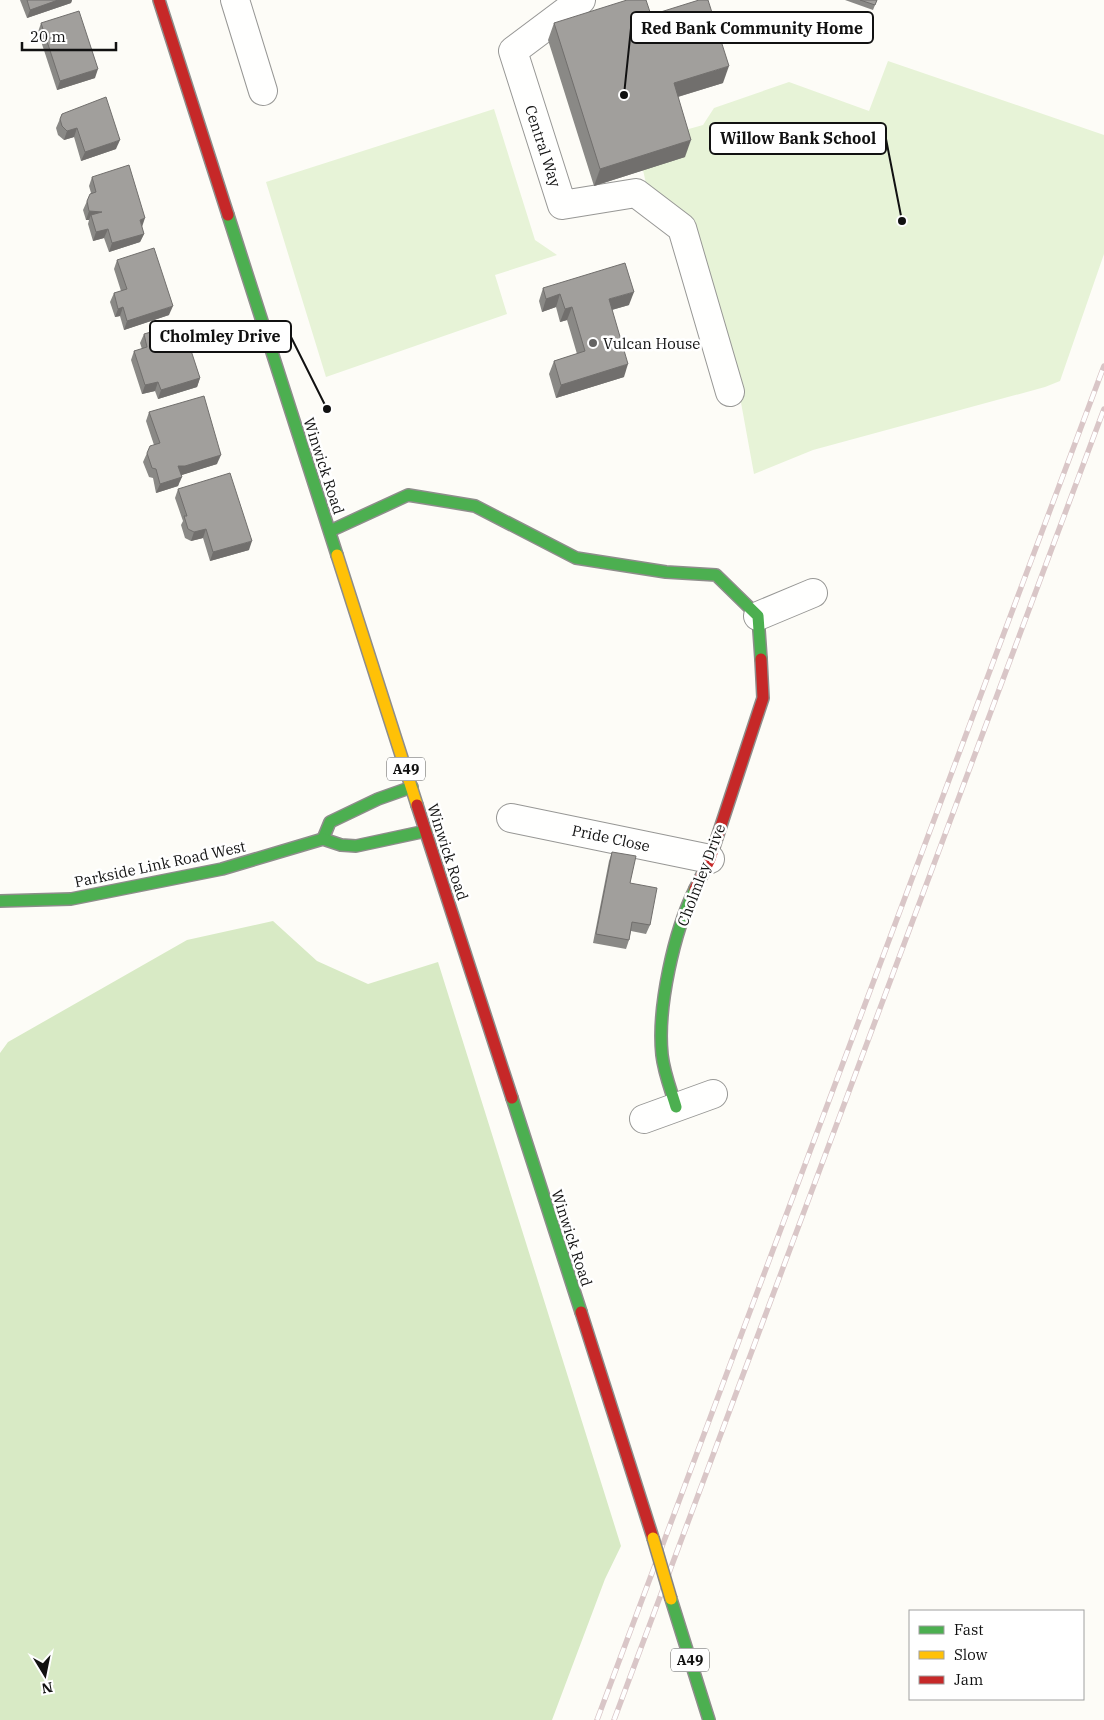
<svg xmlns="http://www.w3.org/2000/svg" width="1104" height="1720" viewBox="0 0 1104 1720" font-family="'IBM Plex Serif',serif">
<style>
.green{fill:#e7f3d7}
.forest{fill:#d8eac5}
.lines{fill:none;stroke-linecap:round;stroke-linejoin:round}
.street-casing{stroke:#979795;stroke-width:30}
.fast-casing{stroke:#8e8d8b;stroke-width:14}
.slow-casing{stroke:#8e8d8b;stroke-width:14}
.jam-casing{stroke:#8e8d8b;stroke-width:14}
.street{stroke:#fffffe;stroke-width:28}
.fast{stroke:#4caf50;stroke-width:11}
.slow{stroke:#ffc107;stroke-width:11}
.jam{stroke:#c62828;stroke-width:11}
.rail-casing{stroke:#d9c6c7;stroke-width:5.5}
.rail{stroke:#fff;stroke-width:4;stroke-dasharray:11;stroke-linecap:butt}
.slow-bridge-casing{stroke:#858482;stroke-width:14;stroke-linecap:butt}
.slow-bridge{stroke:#ffc107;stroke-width:11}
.wall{fill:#8a8986}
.shaded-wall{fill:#716f6d}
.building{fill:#a19f9c;stroke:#716f6d}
.poi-dot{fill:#646362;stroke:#fff;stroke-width:2}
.labels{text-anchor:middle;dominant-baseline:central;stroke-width:5;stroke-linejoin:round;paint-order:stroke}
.shield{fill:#fff;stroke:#585858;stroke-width:1}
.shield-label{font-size:14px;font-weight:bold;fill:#111}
.street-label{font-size:15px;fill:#111;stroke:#fff}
.poi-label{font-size:15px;fill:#111;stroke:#fff;text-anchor:start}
.leader{fill:none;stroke:#111;stroke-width:2}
.callout-dot{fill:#111;stroke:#fff;stroke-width:2}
.callout{fill:#fff;stroke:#111;stroke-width:2}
.callout-label{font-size:16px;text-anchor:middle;font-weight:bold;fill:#111}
</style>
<rect width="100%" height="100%" fill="#fdfcf7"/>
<g class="green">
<path d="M888,61L1104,135V254L1060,381L1045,387L813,450L754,474L740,397L682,217L655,224L643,170L678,132L703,125L714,108L789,82L869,111Z"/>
<path d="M494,109L535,240L557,255L495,275L507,314L326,377L266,182Z"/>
</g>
<path class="forest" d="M273,921L317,961L368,984L438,962L621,1546L605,1579L552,1720H0V1053L8,1042L187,940Z"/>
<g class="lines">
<defs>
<g id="street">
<path d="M235,0L263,91"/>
<path d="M581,0L513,51L562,205L636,193L682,228L730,392"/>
<path d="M758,616L813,593"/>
<path d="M511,818L710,859"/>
<path d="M644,1119L713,1094"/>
</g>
<g id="fast">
<path d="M228,215L337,555"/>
<path d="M330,531L408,495L475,506L576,558L666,572L716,575L758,616L761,659"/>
<path d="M323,839L330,822L378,799L412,787"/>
<path d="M0,901L71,899L222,869L323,839L341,845L356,846L426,831"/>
<path d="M512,1098L581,1312"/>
<path d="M676,1107C671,1090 664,1073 662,1055C657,1008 674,931 695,889"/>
<path d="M671,1599L709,1720"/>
</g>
<path id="slow" d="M337,555L417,805"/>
<g id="jam">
<path d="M159,0L228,215"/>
<path d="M417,805L512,1098"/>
<path d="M695,889L710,859L763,698L761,659"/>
<path d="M581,1312L653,1538"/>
</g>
</defs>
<use href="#street" class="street-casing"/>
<use href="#fast" class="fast-casing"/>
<use href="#slow" class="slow-casing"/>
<use href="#jam" class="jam-casing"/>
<use href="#street" class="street"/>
<use href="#fast" class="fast"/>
<use href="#slow" class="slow"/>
<use href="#jam" class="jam"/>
<defs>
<g id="rail">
<path d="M597,1720L1104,366"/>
<path d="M614,1720L1104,409"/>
</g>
</defs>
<use href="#rail" class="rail-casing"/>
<use href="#rail" class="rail"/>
<defs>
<path id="slow-bridge" d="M653,1538L671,1599"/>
</defs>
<use href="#slow-bridge" class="slow-bridge-casing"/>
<use href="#slow-bridge" class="slow-bridge"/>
</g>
<g class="wall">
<path d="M20,0H72L71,3L27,18Z"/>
<path d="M845,0H877L873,10Z"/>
<path d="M651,15L723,83L678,97L685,157L594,186L548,40L554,23Z"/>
<path d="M41,23L95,78L57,90L38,32Z"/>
<path d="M62,114L116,149L81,161L74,137L64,140L58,135L56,128Z"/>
<path d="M92,177L142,227L144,234L140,242L109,252L104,238L93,241L88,224L89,220H86L83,210L87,201L91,193L89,186Z"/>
<path d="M117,260L169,315L124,330L120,316L115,317L110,302L114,293L121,291L114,269Z"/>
<path d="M543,288L629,305L612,310L624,377L556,398L549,374L554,361L577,354L567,320L560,322L556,307L542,312L539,301Z"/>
<path d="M144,334L200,378L197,387L158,399L155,391L142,394L131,360L134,351L142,349L140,343Z"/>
<path d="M149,412L217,464L181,475L178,486L156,493L153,478L149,477L143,462L147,453L154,445L146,421Z"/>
<path d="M178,489L249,550L210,561L203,538L191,541L185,538L181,525L183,521L175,498Z"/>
<path d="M612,852L630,883L650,925L646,934L631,931L629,940L626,949L593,943L609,861Z"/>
</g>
<g class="shaded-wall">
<path d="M58,0H72L71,3L27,18L30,10Z"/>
<path d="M729,66L723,83L667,100L674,83Z"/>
<path d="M98,69L95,78L57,90L60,81Z"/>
<path d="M77,128L74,137L64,140L67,131Z"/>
<path d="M120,140L116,149L81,161L85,152Z"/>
<path d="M691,140L685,157L594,186L600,169Z"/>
<path d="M89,211L102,212L91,215L89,220H86Z"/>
<path d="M145,218L142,227L140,220Z"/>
<path d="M108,229L104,238L93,241L96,232Z"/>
<path d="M144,234L140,242L109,252L112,243Z"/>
<path d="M634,292L629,305L604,312L609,299Z"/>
<path d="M560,294L556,307L542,312L546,299Z"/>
<path d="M173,306L169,315L124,330L127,321Z"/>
<path d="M123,307L120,316L115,317L118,309Z"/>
<path d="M572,307L567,320L560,322L565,309Z"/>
<path d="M628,364L624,377L556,398L561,385Z"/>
<path d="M200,378L197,387L158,399L161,390Z"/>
<path d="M158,382L155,391L142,394L145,385Z"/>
<path d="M221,455L217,464L182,475H175L178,466Z"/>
<path d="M182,477L178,486L156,493L160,484Z"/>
<path d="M206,529L203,538L191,541L194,532Z"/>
<path d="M252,541L249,550L210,561L213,552Z"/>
</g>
<g class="building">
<path d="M27,0H58L30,10Z"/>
<path d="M627,0H646L651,15L699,0H708L729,66L674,83L691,140L600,169L554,23Z"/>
<path d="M860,0H877L875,5Z"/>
<path d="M79,11L98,69L60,81L41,23Z"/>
<path d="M106,97L120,140L85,152L77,128L67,131L62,126L60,119L62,114Z"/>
<path d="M129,165L145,218L140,220L144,234L112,243L108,229L96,232L91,215L102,212L89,211L87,201L90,194L96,192L92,177Z"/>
<path d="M154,248L173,306L127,321L123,307L118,309L114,293L127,289L117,260Z"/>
<path d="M625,263L634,292L609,299L628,364L561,385L554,361L585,351L572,307L565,309L560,294L546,299L543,288Z"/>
<path d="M182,323L200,378L161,390L158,382L145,385L134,351L147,347L144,334Z"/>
<path d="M204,396L221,455L185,466H178L182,477L160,484L156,469L152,468L147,453L150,446L160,443L149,412Z"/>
<path d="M230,473L252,541L213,552L206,529L194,532L188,529L184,516H187L178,489Z"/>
<path d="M612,852L636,856L630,883L657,888L650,925L632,922L629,940L596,934Z"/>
</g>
<circle class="poi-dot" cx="593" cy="343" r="5"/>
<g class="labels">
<g class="shield">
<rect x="387" y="757.5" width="38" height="23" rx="4"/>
<rect x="671" y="1648.5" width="38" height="23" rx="4"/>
</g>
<g class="shield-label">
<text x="406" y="769">A49</text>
<text x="690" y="1660">A49</text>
</g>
<g class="street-label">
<text transform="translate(543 146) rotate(72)">Central Way</text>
<text transform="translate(324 466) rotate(72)">Winwick Road</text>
<text transform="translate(611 838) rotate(12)">Pride Close</text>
<text transform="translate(448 852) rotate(72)">Winwick Road</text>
<text transform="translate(160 864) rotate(-12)">Parkside Link Road West</text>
<text transform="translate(701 875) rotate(-69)">Cholmley Drive</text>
<text transform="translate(572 1238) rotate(72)">Winwick Road</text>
</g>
<g class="poi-label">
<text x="603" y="343">Vulcan House</text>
</g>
</g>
<path class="leader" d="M624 95L631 28M902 221L886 139M327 409L291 337"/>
<g class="callout-dot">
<circle cx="624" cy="95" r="5"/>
<circle cx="902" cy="221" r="5"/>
<circle cx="327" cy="409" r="5"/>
</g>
<g class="callout">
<rect x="631" y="12" width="242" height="31" rx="5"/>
<rect x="710" y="123" width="176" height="31" rx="5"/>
<rect x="150" y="321" width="141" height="31" rx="5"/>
</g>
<g class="callout-label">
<text x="752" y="34">Red Bank Community Home</text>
<text x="798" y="144">Willow Bank School</text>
<text x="220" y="342">Cholmley Drive</text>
</g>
<rect x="909" y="1610" width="175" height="90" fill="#ffffff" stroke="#a0a0a0"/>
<rect x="919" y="1626" width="25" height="8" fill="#4caf50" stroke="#a0a0a0"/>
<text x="954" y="1635" font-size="15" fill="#111111">Fast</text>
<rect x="919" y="1651" width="25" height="8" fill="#ffc107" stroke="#a0a0a0"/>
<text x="954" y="1660" font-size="15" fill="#111111">Slow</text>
<rect x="919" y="1676" width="25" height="8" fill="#c62828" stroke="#a0a0a0"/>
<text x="954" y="1685" font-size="15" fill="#111111">Jam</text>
<g transform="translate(45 1675) rotate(170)" stroke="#ffffff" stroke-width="4" paint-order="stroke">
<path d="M0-4L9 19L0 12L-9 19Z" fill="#111111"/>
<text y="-8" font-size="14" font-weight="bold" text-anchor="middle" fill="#111111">N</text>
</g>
<path d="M22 42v8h94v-8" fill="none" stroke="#111111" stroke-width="2.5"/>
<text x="30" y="42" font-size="15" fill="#111111" stroke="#ffffff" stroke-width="4" paint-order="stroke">20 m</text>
</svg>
